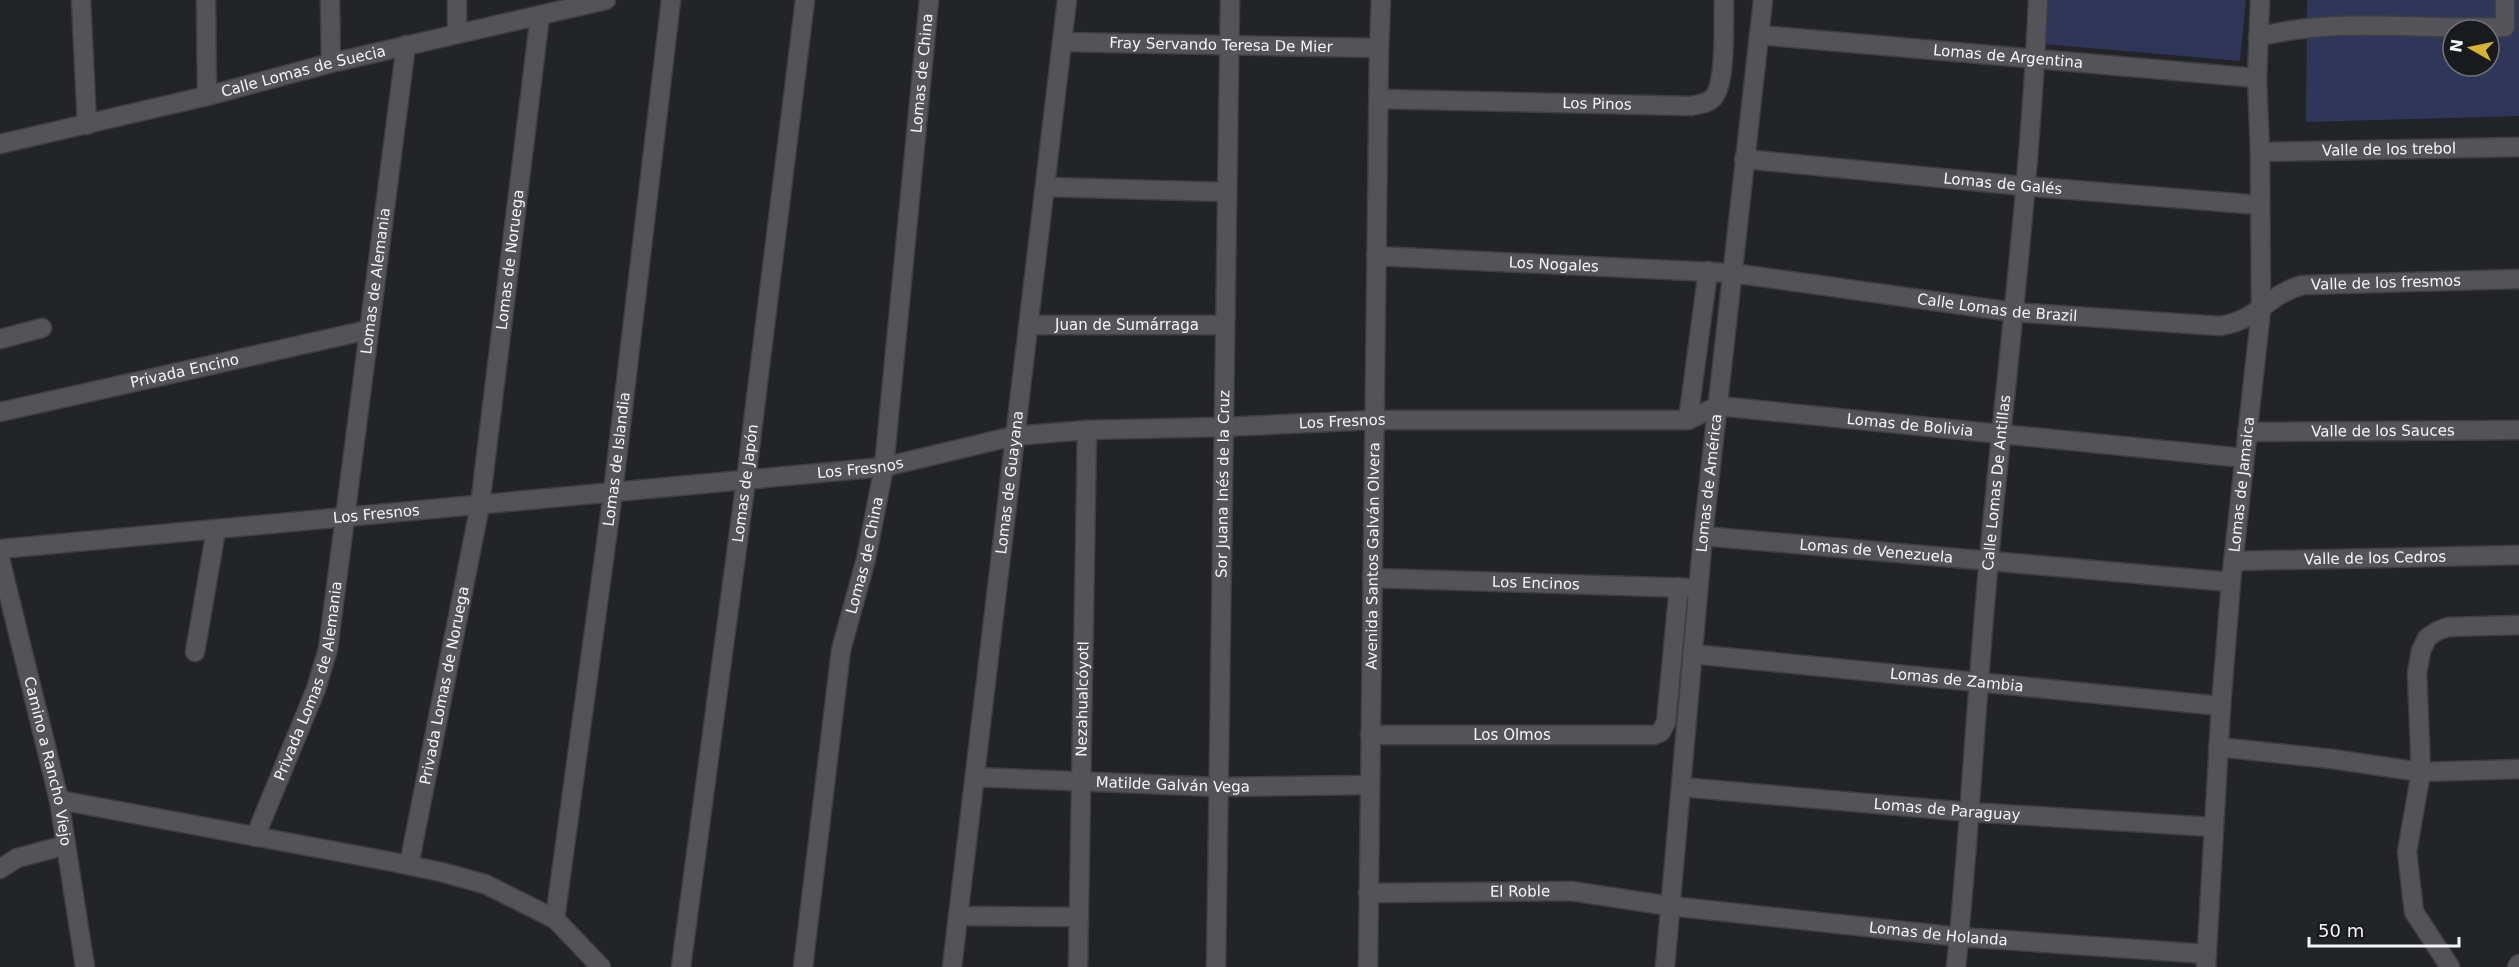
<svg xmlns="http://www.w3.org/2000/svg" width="2519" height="967" viewBox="0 0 2519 967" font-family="'DejaVu Sans',sans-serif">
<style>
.green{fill:#2f365a;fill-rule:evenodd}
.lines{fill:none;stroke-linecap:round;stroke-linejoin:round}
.minor-casing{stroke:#3f4042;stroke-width:21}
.minor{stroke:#545458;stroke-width:18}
.labels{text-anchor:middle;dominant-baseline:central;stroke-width:6;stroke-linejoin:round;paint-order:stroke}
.street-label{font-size:15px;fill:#f4f5f7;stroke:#191a1d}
</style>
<rect width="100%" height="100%" fill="#232427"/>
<g class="green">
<path d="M2046,0H2246L2240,61L2044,44Z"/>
<path d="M2307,0H2519V116L2306,122ZM2453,30H2489V66H2453Z"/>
</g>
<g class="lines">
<defs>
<g id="minor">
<path d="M81,0L87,125"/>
<path d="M206,0L207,96"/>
<path d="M330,0L331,63"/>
<path d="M457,0V34"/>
<path id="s1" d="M1759,35L2257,78"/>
<path d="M2258,37C2339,16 2423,31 2505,27V0"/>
<path id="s2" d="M1063,42L1379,48"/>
<path id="s3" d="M1379,99L1691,106C1699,104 1707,104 1713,98C1727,83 1723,22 1724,0"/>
<path id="s4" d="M0,144L207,96L331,63L606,0"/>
<path id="s5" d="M2260,152L2519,147"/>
<path id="s6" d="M1744,159L2024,186L2260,205"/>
<path d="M1046,187L1227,192"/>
<path id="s7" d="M1376,256L1732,273L2013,312L2220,326C2259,320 2268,294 2303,285L2519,279"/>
<path id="s8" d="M1029,325H1224"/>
<path d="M0,339L42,328"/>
<path id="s9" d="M0,412L368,330"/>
<path d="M1688,420L1708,271"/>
<path id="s10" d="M2247,432L2519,430"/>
<path id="s11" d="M1703,536L2231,582"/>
<path id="s12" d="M0,549L884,467L1014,436L1087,430L1222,427L1374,420H1688L1718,406L2244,458"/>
<path id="s13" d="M0,559L59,800L85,967"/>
<path id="s14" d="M2233,561L2519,555"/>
<path id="s15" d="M1372,578L1691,588"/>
<path d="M195,652L216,530"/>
<path id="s16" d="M1692,654L2221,706"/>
<path id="s17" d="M1370,735H1654L1661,732L1666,722L1679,587"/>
<path d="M2218,747L2332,759L2421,772L2519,769"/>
<path id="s18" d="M975,777L1220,787L1370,785"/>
<path id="s19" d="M1681,787L1969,812L2213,827"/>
<path d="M59,800L388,861L441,872L485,884L555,919L601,967"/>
<path id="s20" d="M255,837L316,689L328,649L406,45"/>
<path id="s21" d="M409,865L480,505L540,15"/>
<path d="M0,869L17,858L66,845"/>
<path id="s22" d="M1368,893L1571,891L1670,906L1960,937L2207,954"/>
<path d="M958,916L1079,917"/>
<path id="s23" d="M555,919L613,492L671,0"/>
<path id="s24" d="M681,967L746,480L805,0"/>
<path id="s25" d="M803,967L841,650L866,559L884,467L929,0"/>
<path id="s26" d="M952,967L1067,0"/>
<path id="s27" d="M1078,967L1087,430"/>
<path id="s28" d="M1216,967L1230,0"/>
<path id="s29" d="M1368,967L1379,48L1381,0"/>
<path id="s30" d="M1665,967L1703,536L1763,0"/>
<path id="s31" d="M1956,967C1970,831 1976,695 1989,559C2006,373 2030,187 2038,0"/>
<path id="s32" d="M2206,967L2221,706L2231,582L2261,310L2260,152L2257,78L2260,0"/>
<path d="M2450,967L2414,912L2407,852L2421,772L2417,673L2421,651L2427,638L2437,631L2448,627L2519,625"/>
<path d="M2517,967L2519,964"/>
</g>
</defs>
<use href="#minor" class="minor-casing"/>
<use href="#minor" class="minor"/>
</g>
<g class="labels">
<g class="street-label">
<text stroke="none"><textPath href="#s2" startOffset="158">Fray Servando Teresa De Mier</textPath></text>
<text stroke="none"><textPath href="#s1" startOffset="250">Lomas de Argentina</textPath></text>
<text stroke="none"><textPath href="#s4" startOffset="312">Calle Lomas de Suecia</textPath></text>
<text stroke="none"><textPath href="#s25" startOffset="903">Lomas de China</textPath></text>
<text stroke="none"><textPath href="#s3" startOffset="218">Los Pinos</textPath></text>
<text stroke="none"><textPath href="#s5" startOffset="129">Valle de los trebol</textPath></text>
<text stroke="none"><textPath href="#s6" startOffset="260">Lomas de Galés</textPath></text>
<text stroke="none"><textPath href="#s21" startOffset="614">Lomas de Noruega</textPath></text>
<text stroke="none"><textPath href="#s7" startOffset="178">Los Nogales</textPath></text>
<text stroke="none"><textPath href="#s20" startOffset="573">Lomas de Alemania</textPath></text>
<text stroke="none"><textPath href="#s7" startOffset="1024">Valle de los fresmos</textPath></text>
<text stroke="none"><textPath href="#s7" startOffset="624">Calle Lomas de Brazil</textPath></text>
<text stroke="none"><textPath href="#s8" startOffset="98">Juan de Sumárraga</textPath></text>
<text stroke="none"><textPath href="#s9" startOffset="189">Privada Encino</textPath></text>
<text stroke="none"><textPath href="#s12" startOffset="1350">Los Fresnos</textPath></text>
<text stroke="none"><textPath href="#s12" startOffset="1922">Lomas de Bolivia</textPath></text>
<text stroke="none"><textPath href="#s10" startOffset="136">Valle de los Sauces</textPath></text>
<text stroke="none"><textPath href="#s23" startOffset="464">Lomas de Islandia</textPath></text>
<text stroke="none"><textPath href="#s12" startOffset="864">Los Fresnos</textPath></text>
<text stroke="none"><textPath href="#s26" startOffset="488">Lomas de Guayana</textPath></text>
<text stroke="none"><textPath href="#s28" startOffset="483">Sor Juana Inés de la Cruz</textPath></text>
<text stroke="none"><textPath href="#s30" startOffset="486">Lomas de América</textPath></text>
<text stroke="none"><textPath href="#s31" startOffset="486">Calle Lomas De Antillas</textPath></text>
<text stroke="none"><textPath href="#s24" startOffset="488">Lomas de Japón</textPath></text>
<text stroke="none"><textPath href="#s32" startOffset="484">Lomas de Jamaica</textPath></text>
<text stroke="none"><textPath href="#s12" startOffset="378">Los Fresnos</textPath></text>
<text stroke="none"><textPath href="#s11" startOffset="174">Lomas de Venezuela</textPath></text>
<text stroke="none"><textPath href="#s29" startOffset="411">Avenida Santos Galván Olvera</textPath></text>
<text stroke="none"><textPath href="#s25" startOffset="417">Lomas de China</textPath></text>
<text stroke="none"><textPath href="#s14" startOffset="142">Valle de los Cedros</textPath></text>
<text stroke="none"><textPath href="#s15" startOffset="164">Los Encinos</textPath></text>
<text stroke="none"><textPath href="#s20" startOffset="166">Privada Lomas de Alemania</textPath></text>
<text stroke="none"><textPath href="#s16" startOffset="266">Lomas de Zambia</textPath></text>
<text stroke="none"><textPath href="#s21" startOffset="183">Privada Lomas de Noruega</textPath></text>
<text stroke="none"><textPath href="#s27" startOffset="268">Nezahualcóyotl</textPath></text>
<text stroke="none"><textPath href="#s17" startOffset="142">Los Olmos</textPath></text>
<text stroke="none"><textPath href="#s13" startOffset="208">Camino a Rancho Viejo</textPath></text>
<text stroke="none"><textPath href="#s18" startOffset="198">Matilde Galván Vega</textPath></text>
<text stroke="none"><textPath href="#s19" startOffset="267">Lomas de Paraguay</textPath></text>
<text stroke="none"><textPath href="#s22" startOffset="152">El Roble</textPath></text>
<text stroke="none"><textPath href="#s22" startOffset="573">Lomas de Holanda</textPath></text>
</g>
</g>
<g transform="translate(2471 48) rotate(279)"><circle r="28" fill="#191a1d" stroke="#717274" stroke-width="1.5"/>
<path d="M0-4.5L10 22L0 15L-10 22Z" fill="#d6b534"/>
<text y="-9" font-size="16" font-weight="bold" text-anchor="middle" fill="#f4f5f7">N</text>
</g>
<path d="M2309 937v9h150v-9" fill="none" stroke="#f4f5f7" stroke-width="3"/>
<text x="2318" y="937" font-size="18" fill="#f4f5f7" stroke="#191a1d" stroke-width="4.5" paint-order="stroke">50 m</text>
</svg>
